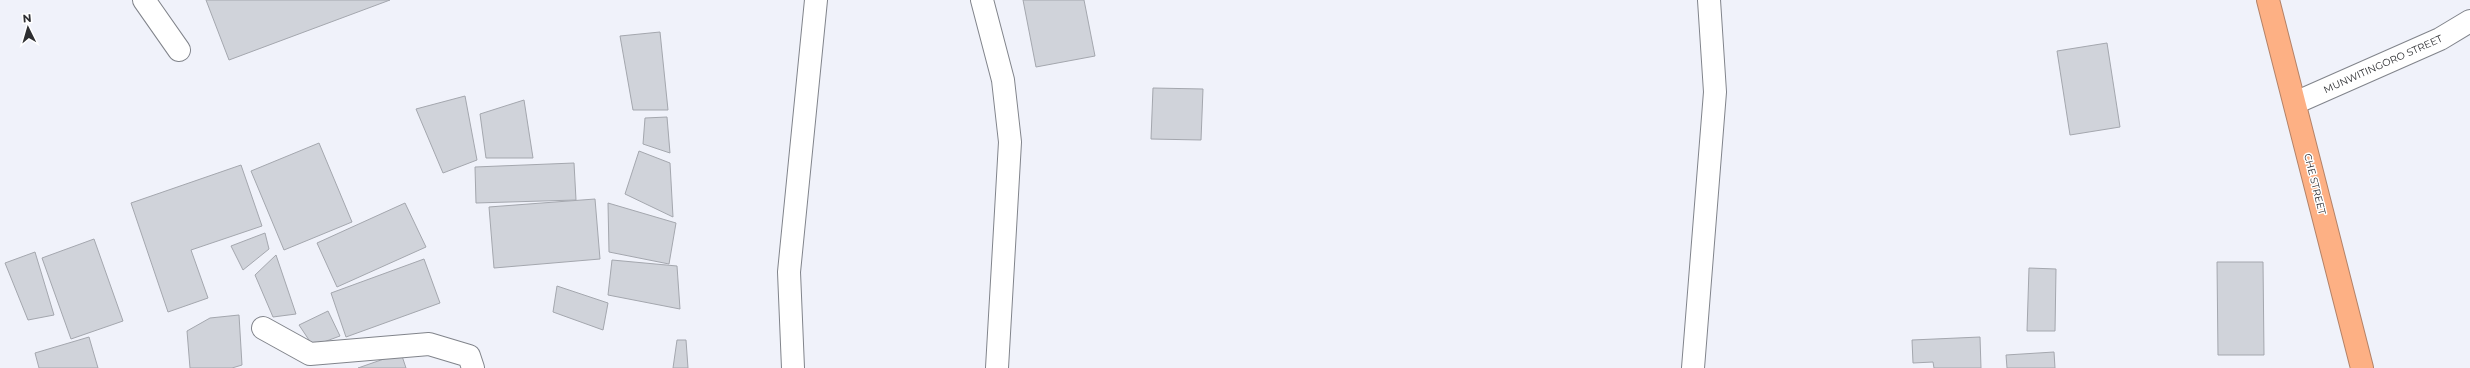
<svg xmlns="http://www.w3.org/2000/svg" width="2470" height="368" viewBox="0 0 2470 368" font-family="Montserrat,sans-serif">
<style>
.building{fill:#d0d3da;stroke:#a4a7ae}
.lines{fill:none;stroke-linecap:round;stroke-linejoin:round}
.minor-casing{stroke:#81848b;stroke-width:24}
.highway-casing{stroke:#b48267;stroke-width:24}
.minor{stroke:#fff;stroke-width:22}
.highway{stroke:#fdb084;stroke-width:22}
.labels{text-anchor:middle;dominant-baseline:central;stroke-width:3;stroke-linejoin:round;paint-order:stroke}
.street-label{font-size:10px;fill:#2d2e31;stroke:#fff}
</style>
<rect width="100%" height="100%" fill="#f0f2fa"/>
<g class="building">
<path d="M206,0H390L229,60Z"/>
<path d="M1023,0H1084L1095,56L1036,67Z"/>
<path d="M660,32L668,110H633L620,36Z"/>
<path d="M2107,43L2120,127L2070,135L2057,51Z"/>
<path d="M1153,88L1203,89L1201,140L1151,139Z"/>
<path d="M465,96L477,160L443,173L416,109Z"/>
<path d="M524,100L533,158H486L480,114Z"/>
<path d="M667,117L670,153L643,144L645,118Z"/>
<path d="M319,143L352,222L284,250L251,171Z"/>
<path d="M639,151L670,163L673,217L625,194Z"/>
<path d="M574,163L576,200L476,203L475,167Z"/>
<path d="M241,165L262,226L191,250L208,298L168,312L131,203Z"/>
<path d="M595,199L600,259L494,268L489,207Z"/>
<path d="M405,203L426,247L337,287L317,243Z"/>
<path d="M608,203L676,223L669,264L609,252Z"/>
<path d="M265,233L269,249L243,270L231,246Z"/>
<path d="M94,239L123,321L71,339L42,258Z"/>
<path d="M35,252L54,315L28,320L5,263Z"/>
<path d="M276,255L296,314L273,317L255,275Z"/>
<path d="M424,259L440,303L346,337L331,293Z"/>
<path d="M612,260L677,266L680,309L608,295Z"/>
<path d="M2217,262H2263L2264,355H2218Z"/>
<path d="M2029,268L2056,269L2055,331H2027Z"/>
<path d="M557,286L608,303L603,330L553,312Z"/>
<path d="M328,311L340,336L313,346L299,325Z"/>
<path d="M239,315L242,365L232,368H190L187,331L210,318Z"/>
<path d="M89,337L98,368H39L35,353Z"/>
<path d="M1980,337L1981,368H1934L1933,362L1913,363L1912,340Z"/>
<path d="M677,340H686L688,368H673Z"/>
<path d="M2054,352L2055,368H2007L2006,355Z"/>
<path d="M401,353L406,368H358Z"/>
</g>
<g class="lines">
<defs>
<g id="minor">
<path d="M144,0L179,50"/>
<path d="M982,0L1003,80L1010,142L997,368"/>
<path d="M2295,103L2440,39L2470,21"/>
<path d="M263,328L310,354L429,344L469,356L473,368"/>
<path d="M793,368L789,272L816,0"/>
<path d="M1693,368L1715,92L1709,0"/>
</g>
<path id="highway" d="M2268,0L2362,368"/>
</defs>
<use href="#minor" class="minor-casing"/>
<use href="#highway" class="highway-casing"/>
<use href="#minor" class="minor"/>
<use href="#highway" class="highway"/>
</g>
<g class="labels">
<g class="street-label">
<text transform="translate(2383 64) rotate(-24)">MUNWITINGORO STREET</text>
<text transform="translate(2315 184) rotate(76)">CHE STREET</text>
</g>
</g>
<g transform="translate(28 28) rotate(355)" stroke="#ffffff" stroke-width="3" paint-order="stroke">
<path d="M0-3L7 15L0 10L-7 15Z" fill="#2d2e31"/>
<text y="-6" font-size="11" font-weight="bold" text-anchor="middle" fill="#2d2e31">N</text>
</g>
</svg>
